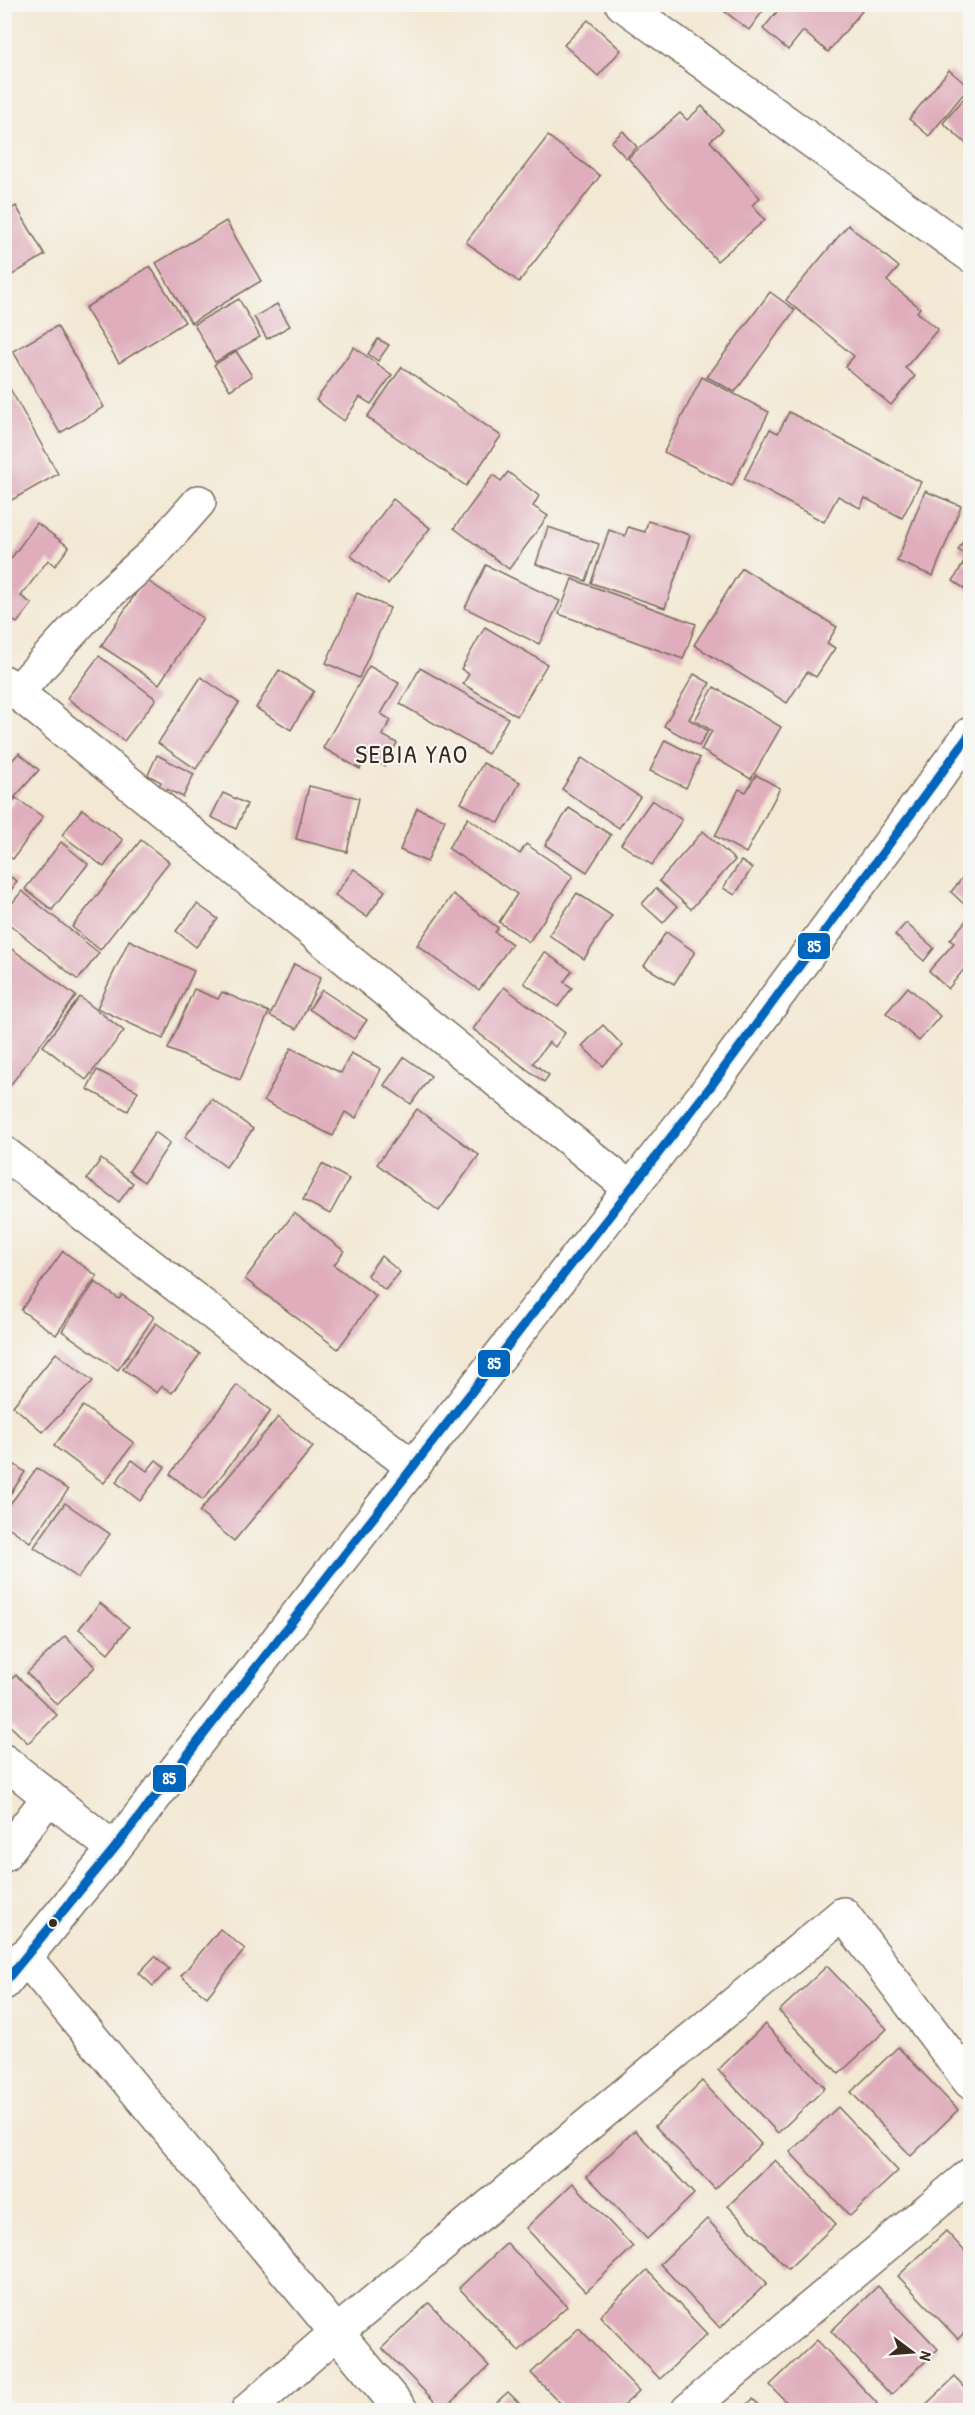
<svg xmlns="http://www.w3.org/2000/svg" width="975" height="2415" viewBox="0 0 975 2415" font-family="'Patrick Hand',sans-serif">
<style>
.building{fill:#dfadbc}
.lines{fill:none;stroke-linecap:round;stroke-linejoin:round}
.minor-casing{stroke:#7b6c5e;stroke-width:36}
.minor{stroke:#fff;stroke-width:33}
.bus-1-casing{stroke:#f6f6f2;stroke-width:14}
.bus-1{stroke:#0065bd;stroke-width:9}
.bus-dot{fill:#3b2a1e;stroke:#f6f6f2;stroke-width:2}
.labels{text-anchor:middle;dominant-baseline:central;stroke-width:4.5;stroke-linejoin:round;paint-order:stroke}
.quarter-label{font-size:26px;letter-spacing:1.5px;fill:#3b2a1e;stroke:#f6f6f2}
.line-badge{stroke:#f6f6f2;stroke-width:2}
.badge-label{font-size:16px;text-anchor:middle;font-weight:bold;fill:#fff}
</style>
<rect width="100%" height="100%" fill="#f6f6f2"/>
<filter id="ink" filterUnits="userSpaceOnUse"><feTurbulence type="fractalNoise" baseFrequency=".0167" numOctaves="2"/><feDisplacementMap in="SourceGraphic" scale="12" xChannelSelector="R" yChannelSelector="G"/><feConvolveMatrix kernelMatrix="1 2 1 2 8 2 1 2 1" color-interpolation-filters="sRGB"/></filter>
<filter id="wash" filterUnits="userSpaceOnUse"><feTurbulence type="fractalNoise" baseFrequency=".008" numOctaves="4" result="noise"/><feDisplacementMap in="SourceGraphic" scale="24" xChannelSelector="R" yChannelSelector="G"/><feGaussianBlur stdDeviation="1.35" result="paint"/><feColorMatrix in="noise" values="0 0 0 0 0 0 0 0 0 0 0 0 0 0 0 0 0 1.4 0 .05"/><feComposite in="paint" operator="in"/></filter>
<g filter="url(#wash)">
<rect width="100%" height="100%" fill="#f3e8d4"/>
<g id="blocks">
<g class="building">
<path d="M715,4H768L749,30Z"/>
<path d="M783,4H854L862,11L828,52L803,31L788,50L763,29Z"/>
<path d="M588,20L621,50L598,76L564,45Z"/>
<path d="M949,70L969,87L929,136L909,119Z"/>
<path d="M970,91V144L969,146L943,123Z"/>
<path d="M702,106L723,130L710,141L760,198L752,205L765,220L717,261L628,158L680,113L687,120Z"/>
<path d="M623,131L637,147L626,158L611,142Z"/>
<path d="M548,136L600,176L519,282L466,242Z"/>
<path d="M16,206L45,255L4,280V213Z"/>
<path d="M226,221L261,281L191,323L156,263Z"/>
<path d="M848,225L899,267L887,281L920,308L917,312L938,329L905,368L915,376L891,405L845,367L854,356L786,300Z"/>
<path d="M150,266L185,322L119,363L85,308Z"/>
<path d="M770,292L795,310L735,392L707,377Z"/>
<path d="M239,299L260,337L215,362L194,324Z"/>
<path d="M277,304L290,326L267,339L254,317Z"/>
<path d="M57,326L104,407L60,433L13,351Z"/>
<path d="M378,339L389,345L378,361L368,354Z"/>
<path d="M354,347L392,375L371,404L360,397L344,421L316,400Z"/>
<path d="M236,351L252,376L230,390L214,365Z"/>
<path d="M402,367L501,436L466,486L367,417Z"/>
<path d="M702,377L769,412L732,486L664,452Z"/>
<path d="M4,378L58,474L10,501L4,492Z"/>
<path d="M789,412L921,482L902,518L865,498L860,508L838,496L824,522L744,479L770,429L778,433Z"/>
<path d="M508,472L539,496L533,506L548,516L509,569L454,528L493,475L501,481Z"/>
<path d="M925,491L961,506L933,576L897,561Z"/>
<path d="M393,499L430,528L388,584L351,556Z"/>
<path d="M648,521L690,535L665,608L591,583L609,530L625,536L628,527L645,532Z"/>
<path d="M37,523L69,547L55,566L48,560L21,596L32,604L17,623L14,621L4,634V568Z"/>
<path d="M548,527L599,544L586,581L536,564Z"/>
<path d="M970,529V557L958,550Z"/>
<path d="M964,562L970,566V592L953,581Z"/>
<path d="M486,565L560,601L539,644L465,608Z"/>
<path d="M742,568L837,627L827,643L835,648L816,677L807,672L787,703L694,645Z"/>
<path d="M145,579L203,618L159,684L101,646Z"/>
<path d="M572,579L696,624L683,659L559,614Z"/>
<path d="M357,593L390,608L359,678L326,663Z"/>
<path d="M485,627L547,664L517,716L463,684L469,674L461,669Z"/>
<path d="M99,656L156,699L124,741L67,698Z"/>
<path d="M369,666L399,683L381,714L391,720L382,735L397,743L384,766L367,756L360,769L323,748Z"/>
<path d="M420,668L508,718L488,754L400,704Z"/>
<path d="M279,670L314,691L291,730L256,708Z"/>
<path d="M694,674L710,683L689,719L708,731L699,746L664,726Z"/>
<path d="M201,677L239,703L196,769L158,743Z"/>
<path d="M714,687L781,727L751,779L701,750L712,731L695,720Z"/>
<path d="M665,740L700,758L686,788L650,771Z"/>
<path d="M19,753L39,770L13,799L4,792V769Z"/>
<path d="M157,755L194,774L183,797L167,789L165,793L157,790L161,782L148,775Z"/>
<path d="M582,758L640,797L619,828L562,789Z"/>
<path d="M483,763L520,782L499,823L461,803Z"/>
<path d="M756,775L780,788L746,853L715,836L739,789L746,792Z"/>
<path d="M309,786L359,798L347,852L296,839Z"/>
<path d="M223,793L247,804L236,829L211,817Z"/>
<path d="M16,798L43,817L13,859L4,854V815Z"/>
<path d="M652,800L682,820L652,865L621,844Z"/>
<path d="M417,808L445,820L427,862L400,850Z"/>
<path d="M569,808L611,835L587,872L545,845Z"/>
<path d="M82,809L123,840L104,867L62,835Z"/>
<path d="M468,818L520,854L526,844L573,876L529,942L499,922L517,894L448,848Z"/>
<path d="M703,831L735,860L691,909L659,881Z"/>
<path d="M141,840L169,862L100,950L72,927Z"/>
<path d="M61,842L88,864L52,910L25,889Z"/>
<path d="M741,861L752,868L735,895L723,888Z"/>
<path d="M354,869L385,891L367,917L335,895Z"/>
<path d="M4,873L17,881L4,901Z"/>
<path d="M963,877L970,884V901L966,906L951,892Z"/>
<path d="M656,888L677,907L663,923L642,904Z"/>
<path d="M22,891L99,953L78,980L4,920V913Z"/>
<path d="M577,893L612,916L584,959L549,935Z"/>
<path d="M453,894L498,928L495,932L512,944L479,990L417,945Z"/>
<path d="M197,904L218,919L196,947L176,931Z"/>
<path d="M968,918L970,920V962L948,989L929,971L954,943L950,940Z"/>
<path d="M906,923L934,948L924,961L895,935Z"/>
<path d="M666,932L695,952L674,984L644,966Z"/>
<path d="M129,940L194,971L163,1039L97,1008Z"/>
<path d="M12,949L76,996L4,1094V959Z"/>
<path d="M544,952L572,971L564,982L572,988L558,1007L524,983Z"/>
<path d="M294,964L321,977L297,1029L270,1016Z"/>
<path d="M504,987L565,1033L555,1047L549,1042L533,1063L549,1075L544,1082L473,1029Z"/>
<path d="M908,987L940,1016L919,1041L886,1013Z"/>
<path d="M194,989L218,999L222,992L269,1012L240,1080L168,1049Z"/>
<path d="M322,990L367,1020L354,1039L309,1009Z"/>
<path d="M80,997L124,1031L86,1080L43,1046Z"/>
<path d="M603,1025L623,1046L603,1066L582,1046Z"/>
<path d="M291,1048L341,1073L351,1053L381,1069L356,1118L345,1112L333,1136L264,1101Z"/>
<path d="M404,1057L431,1076L411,1104L384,1085Z"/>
<path d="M97,1070L138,1091L128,1111L87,1089Z"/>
<path d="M212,1099L253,1129L226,1167L185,1137Z"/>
<path d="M417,1109L479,1155L439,1211L377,1164Z"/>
<path d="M155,1132L170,1143L144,1182L129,1171Z"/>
<path d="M101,1159L133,1183L119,1202L87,1179Z"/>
<path d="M322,1164L349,1179L330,1214L303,1200Z"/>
<path d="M294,1213L344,1251L334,1265L376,1296L338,1349L245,1279Z"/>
<path d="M63,1251L97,1276L56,1335L21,1310Z"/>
<path d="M381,1256L400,1272L385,1290L367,1275Z"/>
<path d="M95,1282L119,1299L122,1295L154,1317L118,1370L62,1331Z"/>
<path d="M156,1323L200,1354L172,1393L162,1386L157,1393L123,1369Z"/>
<path d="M56,1353L93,1381L43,1432L13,1406Z"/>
<path d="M237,1385L271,1411L203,1500L170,1474Z"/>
<path d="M83,1406L134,1443L104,1483L54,1446Z"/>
<path d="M278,1417L313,1447L234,1541L199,1512Z"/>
<path d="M5,1458L25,1472L5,1502Z"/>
<path d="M132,1460L147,1471L156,1460L165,1467L140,1501L116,1482Z"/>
<path d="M37,1468L68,1490L30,1542L4,1524V1512Z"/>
<path d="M65,1503L110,1534L78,1578L34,1547Z"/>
<path d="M100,1603L129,1627L108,1653L79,1629Z"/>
<path d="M65,1636L95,1667L57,1705L27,1673Z"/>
<path d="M16,1675L57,1715L28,1743L4,1720V1686Z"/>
<path d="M220,1929L245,1949L207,1997L181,1976Z"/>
<path d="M155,1956L169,1969L153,1986L139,1973Z"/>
<path d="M827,1966L887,2029L839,2074L779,2011Z"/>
<path d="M765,2024L825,2088L778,2133L718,2070Z"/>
<path d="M898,2047L958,2110L911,2156L851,2092Z"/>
<path d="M702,2081L761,2144L715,2189L655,2126Z"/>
<path d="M838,2107L898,2171L850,2216L790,2152Z"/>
<path d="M635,2130L694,2194L647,2239L587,2176Z"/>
<path d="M775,2160L836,2224L788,2269L728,2206Z"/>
<path d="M573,2183L633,2247L586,2292L526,2228Z"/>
<path d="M707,2219L767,2283L720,2328L660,2264Z"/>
<path d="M946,2231L970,2257V2327L958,2339L898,2276Z"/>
<path d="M507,2243L567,2306L519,2351L459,2288Z"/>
<path d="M647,2270L707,2334L660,2379L600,2316Z"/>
<path d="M878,2286L938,2349L891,2395L831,2331Z"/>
<path d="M429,2303L489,2366L443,2410L382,2348Z"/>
<path d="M579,2328L639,2391L619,2410H567L531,2373Z"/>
<path d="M817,2340L877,2403L869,2410H794L770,2385Z"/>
<path d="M955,2377L970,2393V2410H920Z"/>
<path d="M508,2392L526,2410H488Z"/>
<path d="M753,2399L764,2410H741Z"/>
</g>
</g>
</g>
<g filter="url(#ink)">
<use href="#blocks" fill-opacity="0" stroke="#7b6c5e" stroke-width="1.5"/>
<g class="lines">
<defs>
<g id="minor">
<path d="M622,4L970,255"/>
<path d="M4,682L631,1189"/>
<path d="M17,692L97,604L153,554L199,502"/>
<path d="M4,1153L413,1467"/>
<path d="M4,1761L114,1849"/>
<path d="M4,1855L49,1797"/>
<path d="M24,1956L401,2410"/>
<path d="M4,1983L114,1849L711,1086L970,734"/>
<path d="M248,2410L336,2333L843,1914L970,2082"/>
<path d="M688,2410L970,2175"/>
</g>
</defs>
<use href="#minor" class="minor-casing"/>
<use href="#minor" class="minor"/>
<defs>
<path id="bus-1" d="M4,1983L114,1849L711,1086L970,734"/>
</defs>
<use href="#bus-1" class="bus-1-casing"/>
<use href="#bus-1" class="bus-1"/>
</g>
</g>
<circle class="bus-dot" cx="53" cy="1923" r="5"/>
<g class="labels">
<g class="quarter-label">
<text x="412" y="753">SEBIA YAO</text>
</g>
</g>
<g class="line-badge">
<rect x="797" y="932" width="34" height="28" rx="6" fill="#0065bd"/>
<rect x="477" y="1349" width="34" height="29" rx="6" fill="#0065bd"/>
<rect x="152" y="1764" width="35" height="29" rx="6" fill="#0065bd"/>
</g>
<g class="badge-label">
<text x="814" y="952">85</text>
<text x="494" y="1369">85</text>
<text x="169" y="1784">85</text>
</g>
<rect width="975" height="2415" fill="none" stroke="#f6f6f2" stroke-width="24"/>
<g transform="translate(912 2352) rotate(106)" stroke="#f6f6f2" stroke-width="4.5" paint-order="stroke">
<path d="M0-4.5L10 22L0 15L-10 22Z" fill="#3b2a1e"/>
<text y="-9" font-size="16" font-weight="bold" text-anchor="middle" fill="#3b2a1e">N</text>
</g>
</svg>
